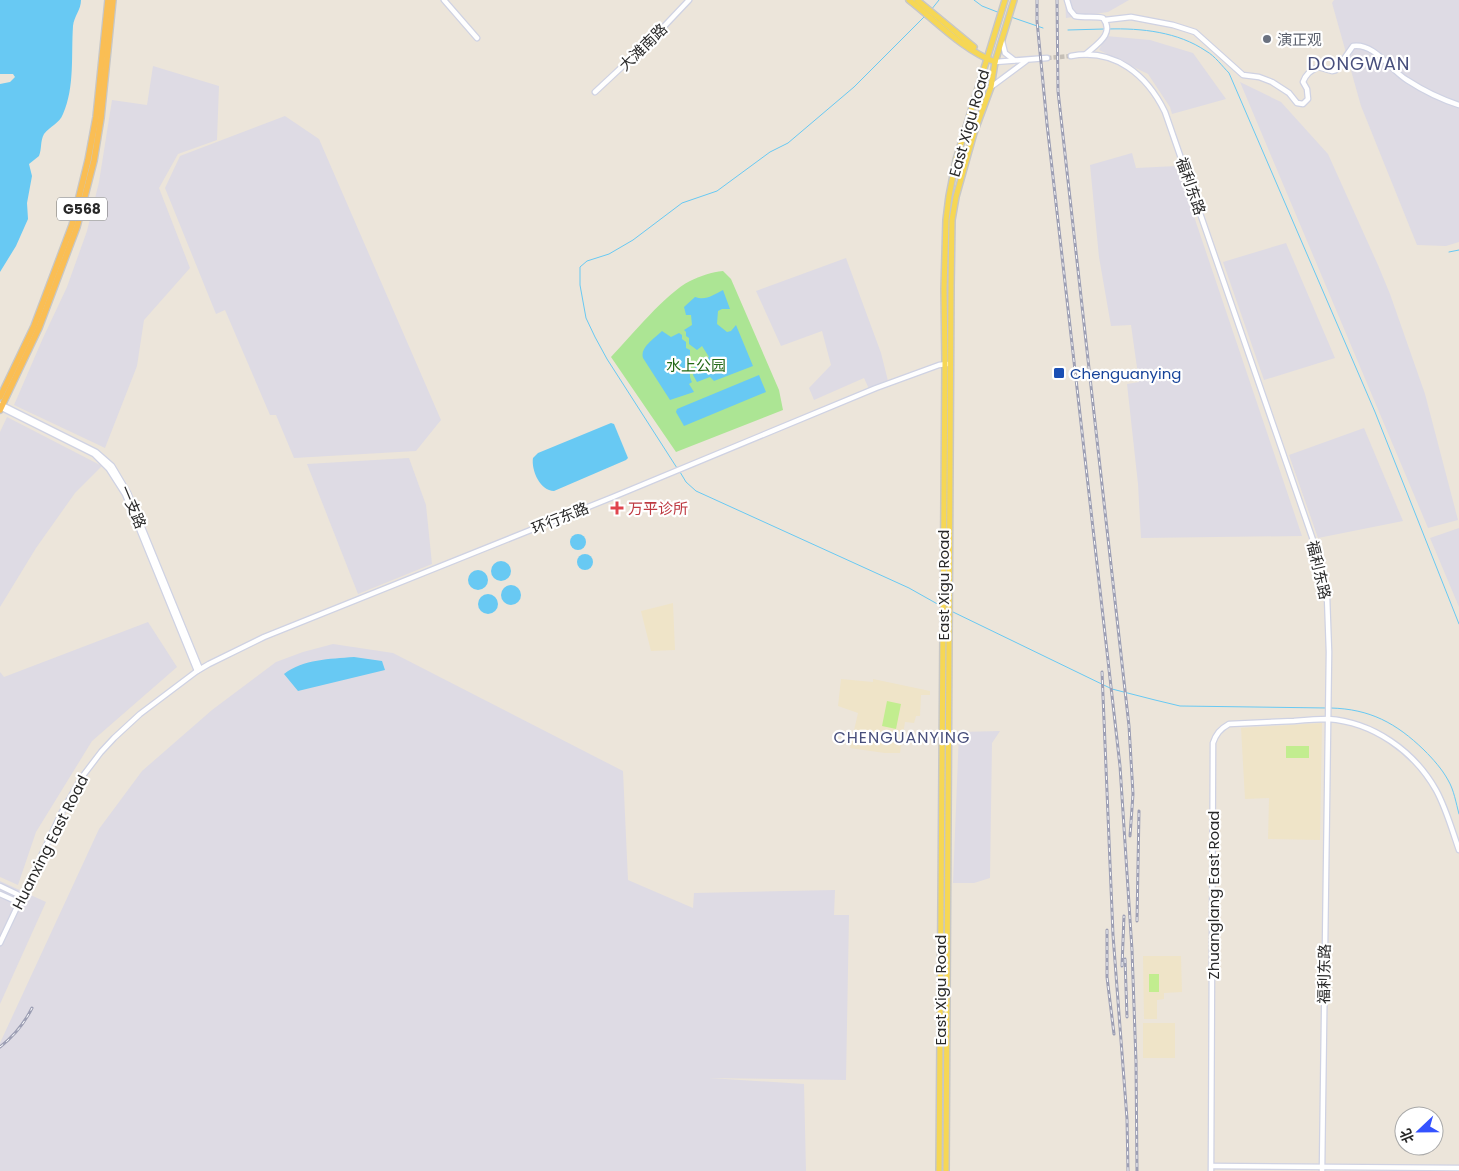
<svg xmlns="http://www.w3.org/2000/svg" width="1459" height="1171" viewBox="0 0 1459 1171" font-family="Poppins,'Noto Sans SC',sans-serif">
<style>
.industrial{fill:#dedbe4}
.education{fill:#efe4c8}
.green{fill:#ace594}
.pitch{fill:#c2ed8f}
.water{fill:#68c9f3}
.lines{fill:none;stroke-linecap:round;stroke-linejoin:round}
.stream{stroke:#68c9f3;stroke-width:1}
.secondary-tunnel{stroke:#c5bfb7;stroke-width:4.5;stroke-dasharray:4.5 2;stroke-linecap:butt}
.tertiary-casing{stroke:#cfd2e3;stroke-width:7}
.secondary-casing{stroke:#cfd2e3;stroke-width:7}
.primary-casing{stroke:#c7c7c7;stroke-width:8}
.trunk-casing{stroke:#c7c7c7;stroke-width:8}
.tertiary{stroke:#fff;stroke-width:4.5}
.secondary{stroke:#fff;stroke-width:4.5}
.primary{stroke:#f6d755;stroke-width:5}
.trunk{stroke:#fabe54;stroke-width:5.5}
.rail-casing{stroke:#9d9fb4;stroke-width:3}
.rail{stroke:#fff;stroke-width:1;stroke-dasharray:4;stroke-linecap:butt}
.worship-dot{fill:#6b7280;stroke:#fff;stroke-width:2}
.transit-dot{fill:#1a4fb4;stroke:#fff;stroke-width:2}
.health-dot{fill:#e0444e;stroke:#fff;stroke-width:2}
.labels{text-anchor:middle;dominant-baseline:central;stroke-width:4.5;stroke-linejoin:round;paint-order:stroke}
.shield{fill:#fff;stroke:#696969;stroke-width:1}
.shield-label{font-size:14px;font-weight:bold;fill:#292929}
.worship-label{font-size:15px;fill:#5b616d;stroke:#fff;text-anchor:start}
.street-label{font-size:15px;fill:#292929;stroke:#fff}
.park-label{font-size:15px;fill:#246917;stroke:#fff}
.transit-label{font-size:15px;fill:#164399;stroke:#fff;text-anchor:start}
.health-label{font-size:15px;fill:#be3a42;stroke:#fff;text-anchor:start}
.neighbourhood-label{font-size:16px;letter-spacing:1px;fill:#484f7c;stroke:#fff}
.quarter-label{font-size:18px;letter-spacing:1px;fill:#484f7c;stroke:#fff}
</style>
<rect width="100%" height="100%" fill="#ece5da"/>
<g class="industrial">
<path d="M1065,0H1129L1108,12L1066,18Z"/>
<path d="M1334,0H1459V242L1446,246L1417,245L1361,106L1332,3Z"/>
<path d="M1106,36L1150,40L1193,53L1226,99L1172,114L1170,107L1148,74L1099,50Z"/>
<path d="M153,66L219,86L217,140L178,154L159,188L190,268L144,320L137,366L105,448L14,405L43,338L67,287L87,231L99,182L112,100L147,105Z"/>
<path d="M1240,82L1281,102L1328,154L1378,265L1390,294L1425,394L1458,520L1428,528Z"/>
<path d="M285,116L319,139L441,420L416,451L294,458L276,415H270L225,310L216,314L165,188L180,156Z"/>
<path d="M1132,153L1136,168L1177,166L1302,536L1141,538L1138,484L1127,384L1139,382L1131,325L1111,326L1099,257L1090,165Z"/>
<path d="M1286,243L1335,358L1264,380L1223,262Z"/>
<path d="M846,258L881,353L888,381L869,389L864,378L814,400L809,388L831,365L822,331L781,346L756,291Z"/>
<path d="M7,417L102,466L75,493L36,548L0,607V432Z"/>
<path d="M1364,428L1403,521L1318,538L1289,455Z"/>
<path d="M409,458L426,505L432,564L358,594L307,464Z"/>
<path d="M1459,528V607L1430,538Z"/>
<path d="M148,622L177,667L92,741L36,832L18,885L0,877V672L4,677Z"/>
<path d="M333,644L393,653L623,771L628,880L693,908L694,893L835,890L834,915H849L846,1080L709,1078L804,1084L806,1171H0V1043L99,829L142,771L212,710L276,662L303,652Z"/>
<path d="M1000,731L992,743L990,878L974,883H953L959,732Z"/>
<path d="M0,881L46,902L0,1004Z"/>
</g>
<g class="education">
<path d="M673,603L675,650L651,651L641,611Z"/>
<path d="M841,679L873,682V679L930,691V695H921L920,716H916L914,723L905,722L900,753H885L850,748L858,713L838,706Z"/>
<path d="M1322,723L1320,840L1268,839L1269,798L1245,799L1241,728Z"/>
<path d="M1143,956H1181L1182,992L1164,993V999L1157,1000V1019H1144Z"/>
<rect x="1143" y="1023" width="32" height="35"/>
</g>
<path class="green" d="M723,271L731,279L779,390L783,410L676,452L611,357C631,336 666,293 690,281C700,276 712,272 723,271Z"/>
<g class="pitch">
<path d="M887,701L901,704L896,729L882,726Z"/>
<rect x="1286" y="746" width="23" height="12"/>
<rect x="1149" y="974" width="10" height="18"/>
</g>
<g class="water">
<path d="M0,0H81C81,10 74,16 73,26C71,55 75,87 63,114C59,124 50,126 44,134C40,141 42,149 39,156L29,164L32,176L27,203L28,219L16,246L0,272V84L10,82L15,77L13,74H0Z"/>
<path d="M723,290L730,309H722L718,311L717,324L727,332L731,331L736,325L753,366L714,381L710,377L697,382L693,375L695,367L709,357L702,346L697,350L689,344V338L686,336V332L684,330L692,325L691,315H686L684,307L695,297C706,301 713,295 723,290Z"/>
<path d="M662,331L671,337L679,333L682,335V339L686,342V348L690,350V355L686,357C694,369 687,373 692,382L689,384L694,392L670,400L643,358C640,347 654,339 662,331Z"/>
<path d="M759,375L766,392L684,426L676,412L677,409Z"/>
<path d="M611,423L614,424L628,458L626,460L554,491C540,491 531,470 533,458L538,453Z"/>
<circle cx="578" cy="542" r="8"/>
<circle cx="585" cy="562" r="8"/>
<circle cx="501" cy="571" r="10"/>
<circle cx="478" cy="580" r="10"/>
<circle cx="511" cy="595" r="10"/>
<circle cx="488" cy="604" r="10"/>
<path d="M354,657L382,661L385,670L298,691L284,674C304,659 329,659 354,657Z"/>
</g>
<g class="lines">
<g class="stream">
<path d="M974,0L982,6L1000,13"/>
<path d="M931,10L939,0"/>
<path d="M1011,17L1043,28"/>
<path d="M1108,29C1142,28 1178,32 1206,51C1215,56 1222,66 1229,73L1375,412L1459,624"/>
<path d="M1068,30L1104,29"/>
<path d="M1449,252L1459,250"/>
<path d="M677,468L607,359L595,337L586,318L580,285V267L587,261L609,254L633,240L682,203L717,191L770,152L788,143L854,87L925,16"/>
<path d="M680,472L686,482L696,491L909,588L941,606"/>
<path d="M951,611L1112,689L1155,700L1180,706L1327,708"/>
<path d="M1331,708C1370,709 1396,723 1424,750C1433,759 1442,769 1448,780C1454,790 1456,803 1459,814"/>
</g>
<path class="secondary-tunnel" d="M1047,58L1071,56"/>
<defs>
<g id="tertiary">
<path d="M444,0L477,38"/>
<path d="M595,92L654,37L689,0"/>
<path d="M0,404L96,452L112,466L128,493L200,669"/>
<path d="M0,407L94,454L109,469L125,494L197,671"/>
<path d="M0,886L21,896"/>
<path d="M0,894L18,902"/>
<path d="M0,943L62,812L82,777L101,752L114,738L140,714L197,671L209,664L264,637L613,497L876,388L939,365L947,364"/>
<path d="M1212,1166L1459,1168"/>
<path d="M1211,1171L1213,743C1216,734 1220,729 1229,724C1251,723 1272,722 1294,721C1305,720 1317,719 1328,719C1373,722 1414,751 1436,790C1446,808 1452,830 1459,850"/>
</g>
<g id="secondary">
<path d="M1067,0L1070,10L1075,16C1084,18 1096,16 1103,18C1115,34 1097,44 1086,54"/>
<path d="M1105,20L1131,17L1173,25L1195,32L1243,75L1259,77L1272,82L1289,93L1297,103L1303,104L1308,99L1307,89L1303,82C1306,74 1310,71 1318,67L1332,71L1336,70L1353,46C1375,43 1390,70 1407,80C1424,91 1440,99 1459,105"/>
<path d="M1002,41L1005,53L1014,60"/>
<path d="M1071,56C1115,48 1147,75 1165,112L1313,540L1327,596L1329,652L1322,1171"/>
<path d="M995,62L1047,58"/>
<path d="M991,87L1026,61"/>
</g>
<g id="primary">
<path d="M909,0C936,21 963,50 995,62"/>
<path d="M917,0L974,47"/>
<path d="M939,1171L945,364L944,289L946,220L949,196L956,160L1005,0"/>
<path d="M946,1171L951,286L952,220L956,197L974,133L991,87L995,62L1014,0"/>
</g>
<g id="trunk">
<path d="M0,397L34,326L72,225L88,160L96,117L108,0"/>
<path d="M0,410L39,328L77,227L94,161L101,118L113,0"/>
</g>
</defs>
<use href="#tertiary" class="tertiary-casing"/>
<use href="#secondary" class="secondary-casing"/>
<use href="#primary" class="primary-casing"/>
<use href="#trunk" class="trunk-casing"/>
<use href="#tertiary" class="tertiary"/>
<use href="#secondary" class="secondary"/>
<use href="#primary" class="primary"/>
<use href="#trunk" class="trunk"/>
<defs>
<g id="rail">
<path d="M1037,0V21L1047,124L1120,766L1132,950L1136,1062L1137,1171"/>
<path d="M1057,0L1058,91L1061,118L1129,726L1133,794L1130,836"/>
<path d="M1102,672L1113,935L1127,1119L1128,1171"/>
<path d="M1137,921L1139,811"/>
<path d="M1107,930V977L1114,1034"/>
<path d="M1125,959L1127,1017"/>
<path d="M1122,966L1124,916"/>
<path d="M0,1047C14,1036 24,1024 32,1008"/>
</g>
</defs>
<use href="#rail" class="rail-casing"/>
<use href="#rail" class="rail"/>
</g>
<circle class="worship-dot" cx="1267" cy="39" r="5"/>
<rect class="transit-dot" x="1053" y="367" width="12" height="12" rx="2.5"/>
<path class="health-dot" d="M614.5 500.5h5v5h5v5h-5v5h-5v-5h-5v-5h5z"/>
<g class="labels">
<rect class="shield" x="57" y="197.5" width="50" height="23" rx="4"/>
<g class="shield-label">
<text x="82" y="209">G568</text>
</g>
<g class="worship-label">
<text x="1277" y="39">演正观</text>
</g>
<g class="street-label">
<text transform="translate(643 47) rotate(-44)">大滩南路</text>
<text transform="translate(969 123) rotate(-74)">East Xigu Road</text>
<text transform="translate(1191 186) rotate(71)">福利东路</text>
<text transform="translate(133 507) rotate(67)">一支路</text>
<text transform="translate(560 518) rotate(-22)">环行东路</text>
<text transform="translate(1319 570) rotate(77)">福利东路</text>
<text transform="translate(943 585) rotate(-90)">East Xigu Road</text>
<text transform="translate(50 842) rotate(-63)">Huanxing East Road</text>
<text transform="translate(1213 895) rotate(-90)">Zhuanglang East Road</text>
<text transform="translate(1324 974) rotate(-89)">福利东路</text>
<text transform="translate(940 990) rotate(-90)">East Xigu Road</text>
</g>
<g class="park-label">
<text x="696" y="365">水上公园</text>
</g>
<g class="transit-label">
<text x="1070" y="373">Chenguanying</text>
</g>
<g class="health-label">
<text x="628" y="508">万平诊所</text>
</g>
<g class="neighbourhood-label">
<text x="902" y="737">CHENGUANYING</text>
</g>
<g class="quarter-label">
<text x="1359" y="63">DONGWAN</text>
</g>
</g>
<g transform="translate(1419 1131) rotate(248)"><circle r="24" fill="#ffffff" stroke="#a9a9a9"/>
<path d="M0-4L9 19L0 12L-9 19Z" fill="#3452ff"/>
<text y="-8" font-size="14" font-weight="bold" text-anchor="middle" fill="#292929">北</text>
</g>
</svg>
